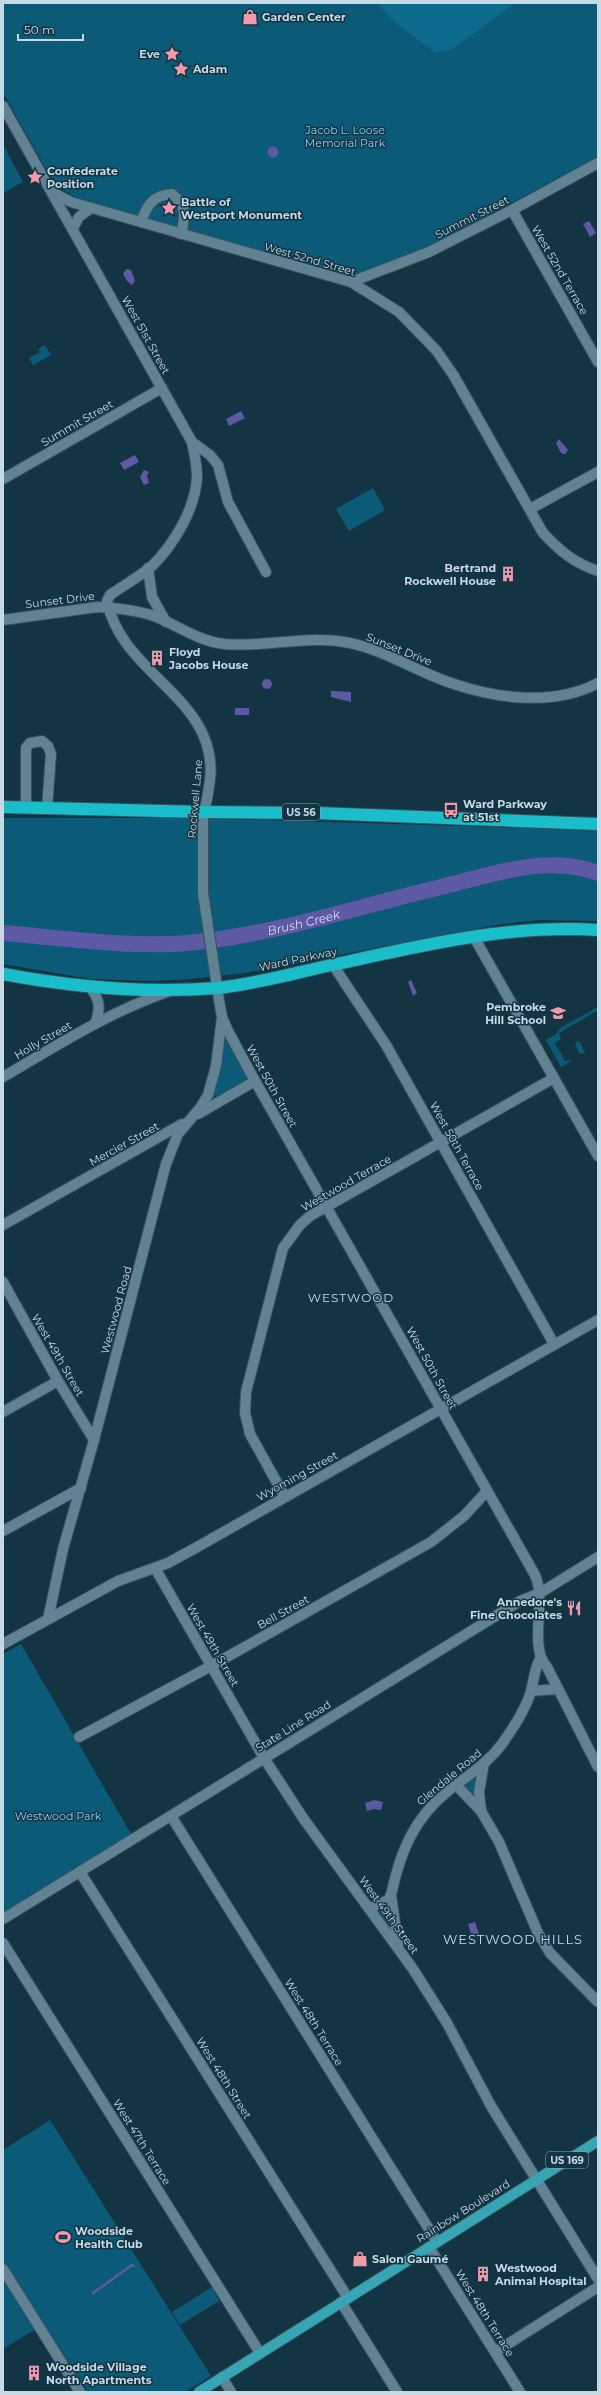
<svg xmlns="http://www.w3.org/2000/svg" width="601" height="2395" viewBox="0 0 601 2395" font-family="Montserrat,sans-serif">
<style>
.green{fill:#0b5a78}
.forest{fill:#0d6a8c}
.water{fill:#5e59a5}
.lines{fill:none;stroke-linecap:round;stroke-linejoin:round}
.stream{stroke:#5e59a5;stroke-width:2.5}
.river{stroke:#5e59a5;stroke-width:16}
.minor-casing{stroke:#38515d;stroke-width:12}
.major-casing{stroke:#38515d;stroke-width:12}
.highway-casing{stroke:#38515d;stroke-width:14}
.minor{stroke:#608293;stroke-width:10}
.major{stroke:#36a6b4;stroke-width:10}
.highway{stroke:#1abeca;stroke-width:12}
.labels{text-anchor:middle;dominant-baseline:central;stroke-width:3;stroke-linejoin:round;paint-order:stroke}
.shield{fill:#133443;stroke:#91a8b2;stroke-width:1}
.shield-label{font-size:10px;font-weight:bold;fill:#c7d9e2}
.poi-label{font-size:11px;font-weight:bold;fill:#c7d9e2;stroke:#133443;text-anchor:start}
.park-label{font-size:11px;fill:#89d3f7;stroke:#133443}
.street-label{font-size:11px;fill:#c7d9e2;stroke:#133443}
.water-label{font-size:12px;font-style:italic;fill:#dbdcf1;stroke:#133443}
.neighbourhood-label{font-size:12px;letter-spacing:1px;fill:#badff2;stroke:#133443}
.quarter-label{font-size:13px;letter-spacing:1px;fill:#badff2;stroke:#133443}
</style>
<rect width="100%" height="100%" fill="#133443"/>
<g class="green">
<path d="M3,3H598V157L425,249L358,274L343,275L80,200L65,191L51,178L3,93Z"/>
<path d="M3,145L23,182L3,193Z"/>
<path d="M45,345L51,355L33,365L29,358L40,352L38,349Z"/>
<path d="M373,488L385,510L349,531L336,509Z"/>
<path d="M3,818H192L598,830V921L539,920L502,924L245,973L191,979L153,981L90,979L3,964Z"/>
<path d="M598,1007V1010L559,1033L561,1039L555,1043L565,1061L573,1060L561,1067L546,1040L555,1035L560,1028Z"/>
<path d="M226,1039L248,1079L220,1096H215L213,1093L224,1041Z"/>
<path d="M577,1041L580,1042L585,1053L580,1054L575,1045Z"/>
<path d="M21,1644L131,1834L3,1914V1654Z"/>
<path d="M473,1779L476,1780L474,1795L472,1796L465,1786Z"/>
<path d="M384,1907L388,1908L390,1927L377,1911Z"/>
<path d="M50,2120L211,2376L185,2392H88L44,2324L3,2349V2150Z"/>
<path d="M212,2287L219,2301L180,2325L172,2312Z"/>
</g>
<path class="forest" d="M378,3H515L451,50L434,52L390,18Z"/>
<g class="water">
<circle cx="273" cy="152" r="5.5"/>
<path d="M589,221L596,233L590,237L583,224Z"/>
<path d="M126,269L131,270L135,281L132,285L127,281L123,274Z"/>
<path d="M241,411L245,418L229,426L226,419Z"/>
<path d="M559,439L568,450L565,454L561,453L556,443Z"/>
<path d="M135,455L139,462L124,470L120,463Z"/>
<path d="M144,470L149,472L147,476L149,483L144,485L140,477Z"/>
<circle cx="267" cy="684" r="5"/>
<path d="M331,691L351,692V702L331,697Z"/>
<rect x="235" y="708" width="14" height="7"/>
<path d="M411,980L417,993L413,996L408,982Z"/>
<path d="M374,1800L383,1802L381,1810L374,1809L367,1811L365,1803Z"/>
<path d="M475,1922L479,1934L472,1937L468,1924Z"/>
</g>
<g class="lines">
<path class="stream" d="M93,2293L132,2265L134,2266"/>
<path class="river" id="s1" d="M3,933C65,938 136,949 197,942C278,933 358,907 437,888C488,876 546,853 598,873"/>
<defs>
<g id="minor">
<path d="M3,106L192,442L210,455L218,465L228,502L266,572"/>
<path d="M52,192L71,202L351,282L399,312L436,350L454,376L543,533C560,551 574,563 598,571"/>
<path d="M512,210L598,362"/>
<path d="M141,222C147,205 153,195 172,194C188,206 185,217 181,234"/>
<path d="M73,228L79,217L91,208"/>
<path d="M351,282L429,252L512,210L598,163"/>
<path d="M192,442C194,453 197,465 197,476C196,507 175,543 153,565C141,576 124,585 110,595L107,601C122,676 219,698 210,780C208,791 208,802 203,812V893L219,1000L222,1017L228,1031L255,1081L535,1575C547,1600 528,1647 547,1667L598,1767"/>
<path d="M3,479L162,388"/>
<path d="M530,509L598,472"/>
<path d="M148,568L152,597L166,622"/>
<path d="M3,620L97,607C116,608 136,610 154,616C177,625 198,641 224,644C266,648 308,634 350,643C387,651 419,673 454,684C499,699 555,706 598,683"/>
<path d="M26,808V748L30,743L42,741L48,746L51,754L47,808"/>
<path d="M474,937L598,1156"/>
<path d="M333,965L386,1045L554,1344"/>
<path d="M90,987C100,1000 101,1008 95,1024"/>
<path d="M3,1077C56,1046 109,1012 167,992"/>
<path d="M198,1114L255,1081"/>
<path d="M3,1225L182,1124"/>
<path d="M3,1282L58,1381L94,1440"/>
<path d="M3,1412L58,1381"/>
<path d="M285,1497L250,1434L245,1413L246,1392L283,1248L300,1225L310,1216L554,1078"/>
<path d="M3,1531L81,1488"/>
<path d="M155,1568L264,1758L303,1818L413,1969L447,2023L491,2106L598,2279"/>
<path d="M48,1619L63,1549L94,1440L166,1164L178,1134L200,1108L208,1095L216,1066L222,1017"/>
<path d="M3,1644L118,1581L168,1563L199,1546L598,1320"/>
<path d="M531,1691L558,1689"/>
<path d="M79,1737L211,1666L431,1542L464,1516L487,1491"/>
<path d="M456,1785L481,1811L499,1842L538,1933L550,1953L598,2002"/>
<path d="M481,1811L479,1792L484,1763"/>
<path d="M171,1816L437,2242"/>
<path d="M80,1872L348,2298"/>
<path d="M391,1895L398,1944"/>
<path d="M371,1908L388,1900L391,1895C400,1853 413,1819 448,1791C467,1776 487,1764 502,1744C513,1728 526,1709 531,1691C534,1680 534,1670 540,1659"/>
<path d="M3,1919L520,1601L540,1593L598,1557"/>
<path d="M3,1943L260,2353"/>
<path d="M429,2247L520,2392"/>
<path d="M3,2269L80,2392"/>
<path d="M341,2302L397,2392"/>
<path d="M495,2352L598,2287"/>
<path d="M222,2377L231,2392"/>
</g>
<path id="major" d="M199,2392L598,2141"/>
<g id="highway">
<path d="M3,807L203,812L317,813L598,824"/>
<path d="M3,974C73,987 145,994 217,988C256,984 294,973 332,965C419,946 509,924 598,930"/>
</g>
</defs>
<use href="#minor" class="minor-casing"/>
<use href="#major" class="major-casing"/>
<use href="#highway" class="highway-casing"/>
<use href="#minor" class="minor"/>
<use href="#major" class="major"/>
<use href="#highway" class="highway"/>
</g>
<defs>
<symbol id="shop-bare" viewBox="-9 -9 18 18"><path d="M-5-2.5h2.3a2.7 3.5 0 0 1 5.4 0H5L5.5 6h-11ZM-1.5-2.5h3a1.5 2.3 0 0 0-3 0Z" fill="#f29aac" stroke="#133443" stroke-width="2.5" paint-order="stroke"/></symbol>
<symbol id="sight-bare" viewBox="-9 -9 18 18"><path d="M0-6L1.8-2.2L6-1.7L2.9 1.2L3.7 5.4L0 3.3L-3.7 5.4L-2.9 1.2L-6-1.7L-1.8-2.2Z" fill="#f29aac" stroke="#133443" stroke-width="2.5" paint-order="stroke"/></symbol>
<symbol id="building-bare" viewBox="-9 -9 18 18"><path d="M-4-6H4V6H1V3H-1V6H-4ZM-2.5-4.3h1.7v1.8h-1.7ZM.8-4.3h1.7v1.8H.8ZM-2.5-1h1.7V.8h-1.7ZM.8-1h1.7V.8H.8Z" fill="#f29aac" stroke="#133443" stroke-width="2.5" paint-order="stroke"/></symbol>
<symbol id="bus-bare" viewBox="-9 -9 18 18"><path d="M-5-6H5V4H4V6H2V4H-2V6H-4V4H-5ZM-3.5-4V0h7V-4ZM-3.5 1.2v1.5H-2V1.2ZM2 1.2v1.5H3.5V1.2Z" fill="#f29aac" stroke="#133443" stroke-width="2.5" paint-order="stroke"/></symbol>
<symbol id="school-bare" viewBox="-9 -9 18 18"><path d="M0-5L7-2L0 1L-7-2ZM-4 1L0 2.5L4 1V4Q0 6-4 4Z" fill="#f29aac" stroke="#133443" stroke-width="2.5" paint-order="stroke"/></symbol>
<symbol id="restaurant-bare" viewBox="-9 -9 18 18"><path d="M-5-6h1v4h1v-4h1v4h1v-4h1v5L-1.5 .5V6h-2V.5L-5-1ZM5-6V6H3V1.5H1.5Q1.5-4 5-6Z" fill="#f29aac" stroke="#133443" stroke-width="2.5" paint-order="stroke"/></symbol>
<symbol id="stadium-bare" viewBox="-9 -9 18 18"><path d="M0-5a6.5 5 0 1 0 0 10a6.5 5 0 1 0 0-10ZM-3.5-1.8h7v3.6h-7Z" fill="#f29aac" stroke="#133443" stroke-width="2.5" paint-order="stroke"/></symbol>
</defs>
<g fill-rule="evenodd">
<use href="#shop-bare" x="239" y="6" width="22" height="22"/>
<use href="#sight-bare" x="161" y="43" width="22" height="22"/>
<use href="#sight-bare" x="170" y="58" width="22" height="22"/>
<use href="#sight-bare" x="24" y="166" width="22" height="22"/>
<use href="#sight-bare" x="158" y="197" width="22" height="22"/>
<use href="#building-bare" x="497" y="563" width="22" height="22"/>
<use href="#building-bare" x="146" y="647" width="22" height="22"/>
<use href="#bus-bare" x="440" y="799" width="22" height="22"/>
<use href="#school-bare" x="547" y="1002" width="22" height="22"/>
<use href="#restaurant-bare" x="563" y="1597" width="22" height="22"/>
<use href="#stadium-bare" x="52" y="2226" width="22" height="22"/>
<use href="#shop-bare" x="349" y="2248" width="22" height="22"/>
<use href="#building-bare" x="472" y="2263" width="22" height="22"/>
<use href="#building-bare" x="23" y="2362" width="22" height="22"/>
</g>
<g class="labels">
<g class="shield">
<rect x="282" y="804" width="38" height="16" rx="3"/>
<rect x="546" y="2152" width="42" height="16" rx="3"/>
</g>
<g class="shield-label">
<text x="301" y="812">US 56</text>
<text x="567" y="2160">US 169</text>
</g>
<g class="poi-label">
<text x="262" y="17">Garden Center</text>
<text x="160" y="54" text-anchor="end">Eve</text>
<text x="193" y="69">Adam</text>
<text x="47" y="171">Confederate<tspan x="47" dy="13">Position</tspan></text>
<text x="181" y="202">Battle of<tspan x="181" dy="13">Westport Monument</tspan></text>
<text x="496" y="568" text-anchor="end">Bertrand<tspan x="496" dy="13">Rockwell House</tspan></text>
<text x="169" y="652">Floyd<tspan x="169" dy="13">Jacobs House</tspan></text>
<text x="463" y="804">Ward Parkway<tspan x="463" dy="13">at 51st</tspan></text>
<text x="546" y="1007" text-anchor="end">Pembroke<tspan x="546" dy="13">Hill School</tspan></text>
<text x="562" y="1602" text-anchor="end">Annedore's<tspan x="562" dy="13">Fine Chocolates</tspan></text>
<text x="75" y="2231">Woodside<tspan x="75" dy="13">Health Club</tspan></text>
<text x="372" y="2259">Salon Gaumé</text>
<text x="495" y="2268">Westwood<tspan x="495" dy="13">Animal Hospital</tspan></text>
<text x="46" y="2367">Woodside Village<tspan x="46" dy="13">North Apartments</tspan></text>
</g>
<g class="park-label">
<text x="345" y="130">Jacob L. Loose<tspan x="345" dy="13">Memorial Park</tspan></text>
<text x="58" y="1816">Westwood Park</text>
</g>
<g class="street-label">
<text transform="translate(472 217) rotate(-27)">Summit Street</text>
<text transform="translate(310 259) rotate(16)">West 52nd Street</text>
<text transform="translate(560 270) rotate(60)">West 52nd Terrace</text>
<text transform="translate(146 335) rotate(61)">West 51st Street</text>
<text transform="translate(77 423) rotate(-30)">Summit Street</text>
<text transform="translate(60 600) rotate(-7)">Sunset Drive</text>
<text transform="translate(399 649) rotate(22)">Sunset Drive</text>
<text transform="translate(195 799) rotate(-85)">Rockwell Lane</text>
<text transform="translate(298 959) rotate(-12)">Ward Parkway</text>
<text transform="translate(43 1040) rotate(-30)">Holly Street</text>
<text transform="translate(272 1086) rotate(61)">West 50th Street</text>
<text transform="translate(124 1144) rotate(-29)">Mercier Street</text>
<text transform="translate(457 1146) rotate(61)">West 50th Terrace</text>
<text transform="translate(346 1183) rotate(-30)">Westwood Terrace</text>
<text transform="translate(116 1310) rotate(-75)">Westwood Road</text>
<text transform="translate(58 1355) rotate(60)">West 49th Street</text>
<text transform="translate(432 1368) rotate(61)">West 50th Street</text>
<text transform="translate(297 1476) rotate(-29)">Wyoming Street</text>
<text transform="translate(283 1612) rotate(-29)">Bell Street</text>
<text transform="translate(213 1645) rotate(60)">West 49th Street</text>
<text transform="translate(293 1726) rotate(-32)">State Line Road</text>
<text transform="translate(449 1777) rotate(-40)">Glendale Road</text>
<text transform="translate(389 1915) rotate(54)">West 49th Street</text>
<text transform="translate(314 2022) rotate(58)">West 48th Terrace</text>
<text transform="translate(224 2078) rotate(58)">West 48th Street</text>
<text transform="translate(142 2142) rotate(58)">West 47th Terrace</text>
<text transform="translate(463 2211) rotate(-32)">Rainbow Boulevard</text>
<text transform="translate(485 2313) rotate(58)">West 48th Terrace</text>
</g>
<g class="water-label">
<text stroke="none"><textPath href="#s1" startOffset="303">Brush Creek</textPath></text>
</g>
<g class="neighbourhood-label">
<text x="351" y="1297">WESTWOOD</text>
</g>
<g class="quarter-label">
<text x="513" y="1939">WESTWOOD HILLS</text>
</g>
</g>
<rect width="601" height="2395" fill="none" stroke="#c7d9e2" stroke-width="8"/>
<path d="M18 34v6h65v-6" fill="none" stroke="#c7d9e2" stroke-width="2"/>
<text x="24" y="34" font-size="12" fill="#c7d9e2" stroke="#133443" stroke-width="3" paint-order="stroke">50 m</text>
</svg>
